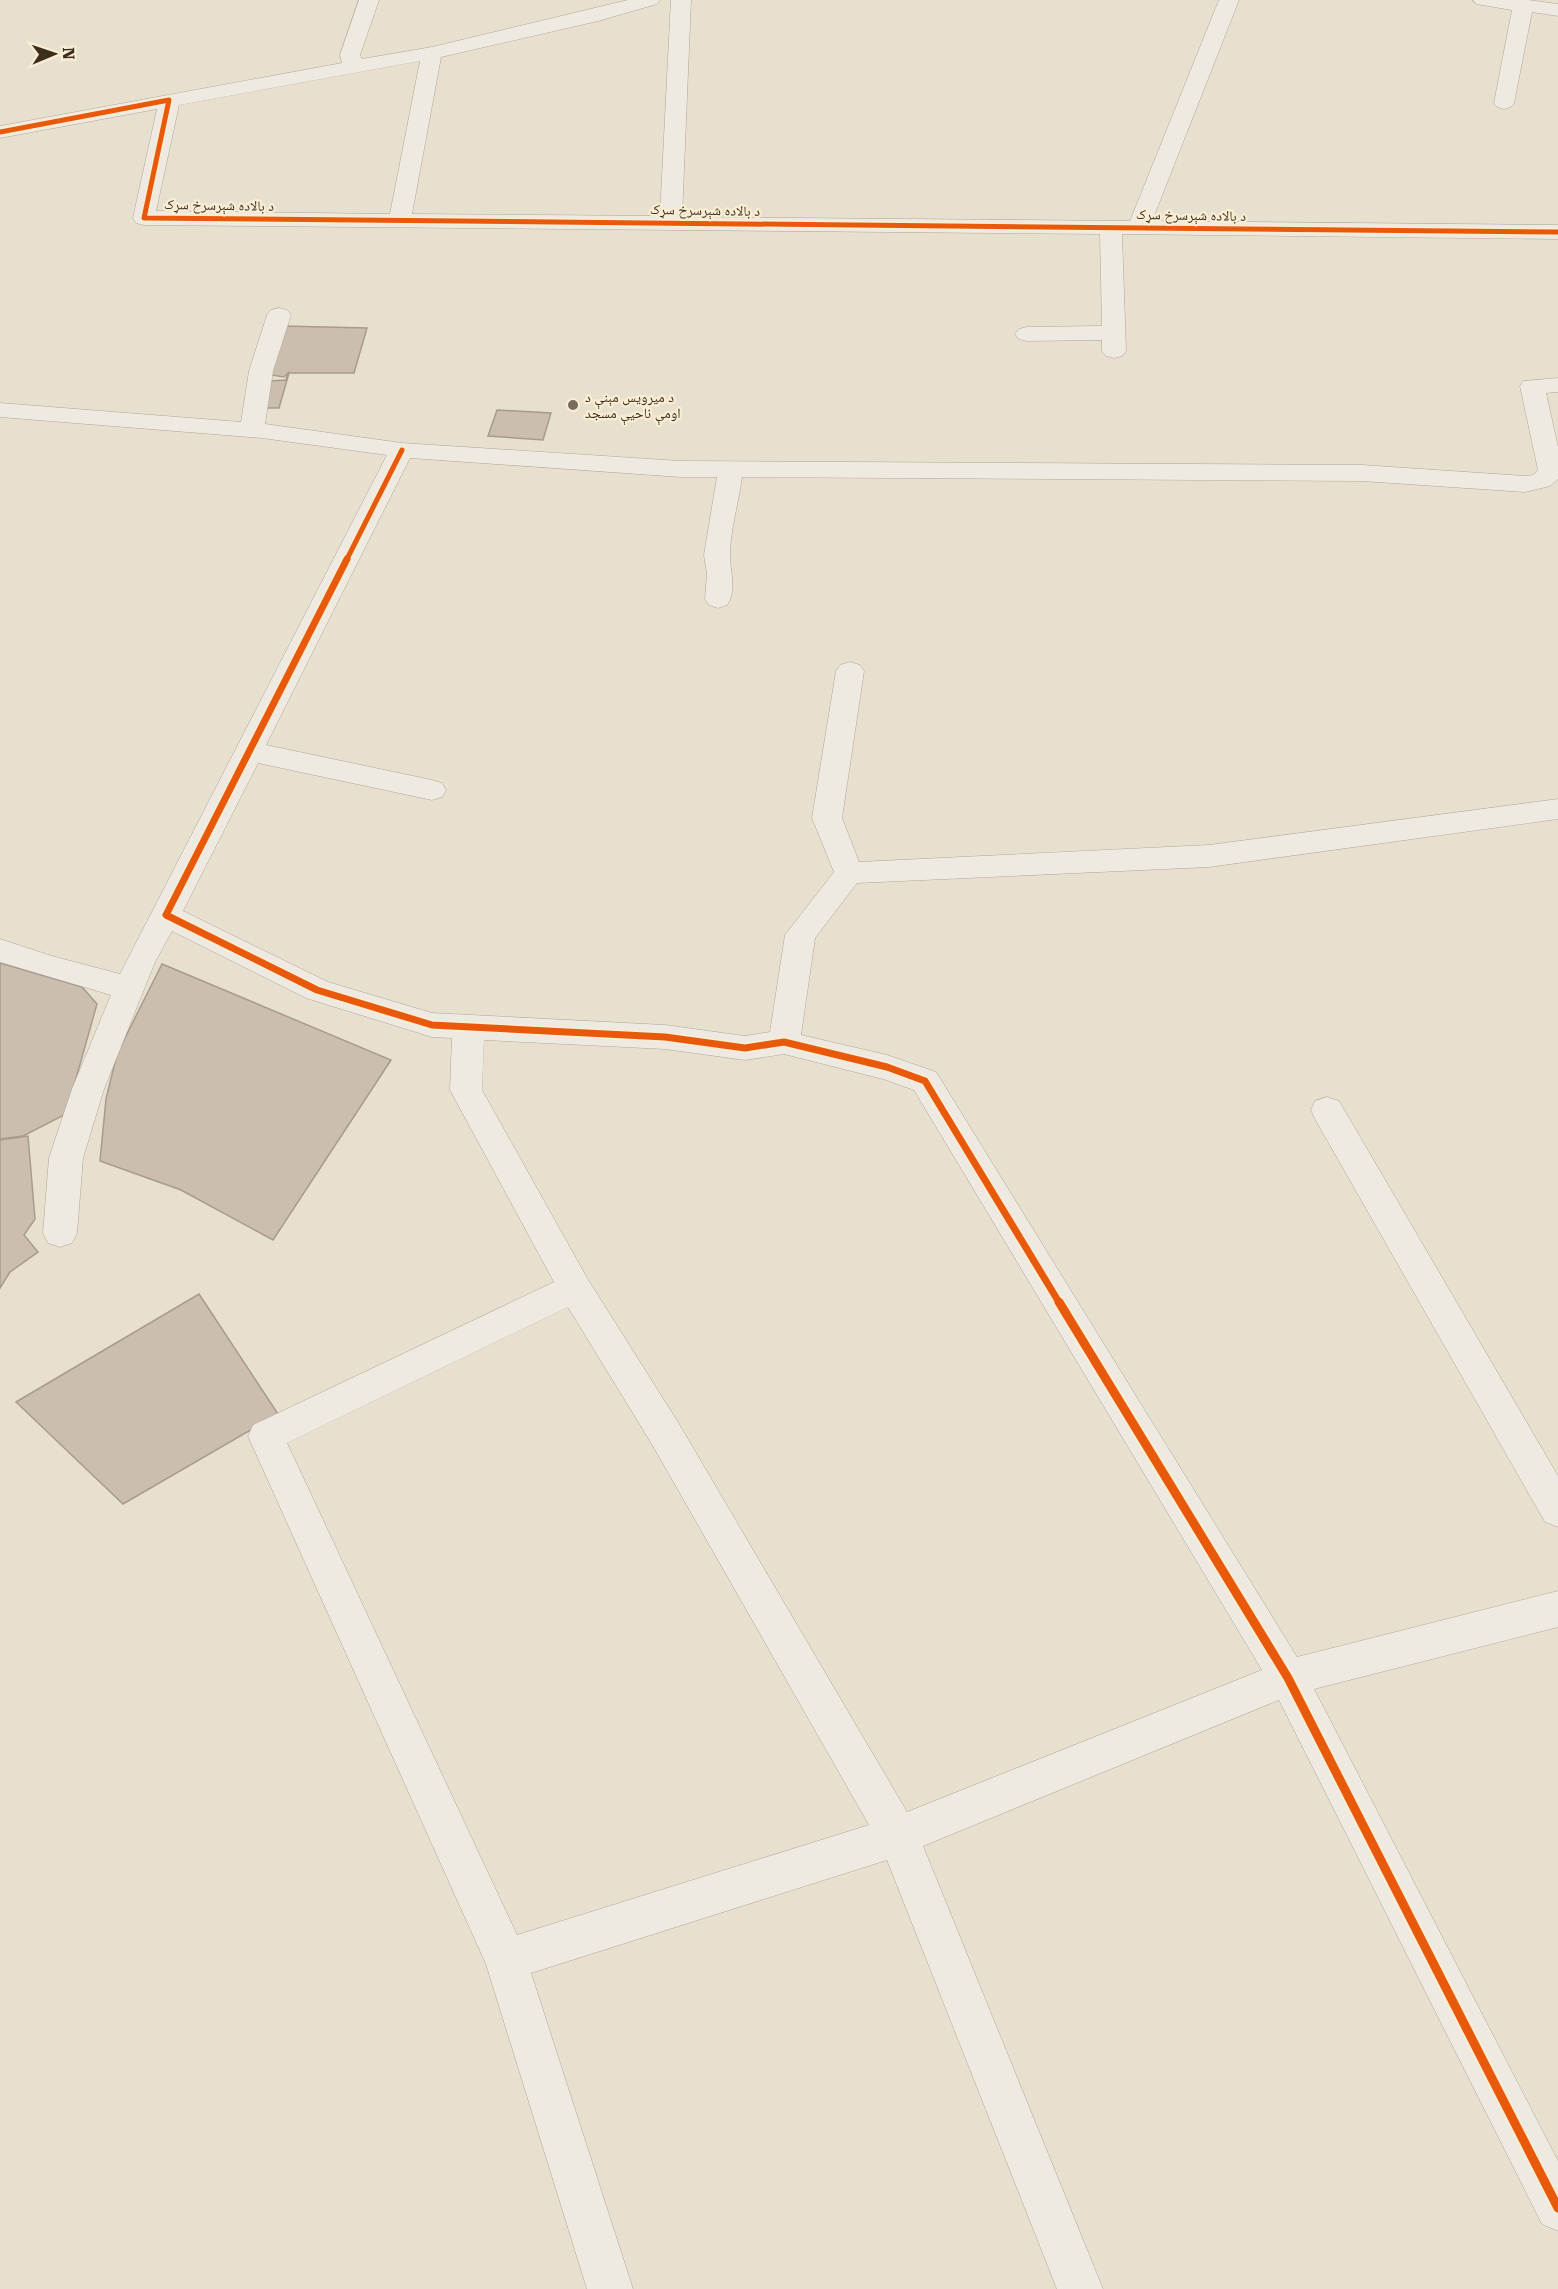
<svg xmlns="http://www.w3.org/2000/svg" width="1558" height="2289" viewBox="0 0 1558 2289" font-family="'Roboto Serif','Noto Naskh Arabic',serif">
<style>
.building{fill:#ccbeaf;stroke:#a89b8d;stroke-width:1.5}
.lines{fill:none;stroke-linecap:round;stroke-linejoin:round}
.minor-casing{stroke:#ada597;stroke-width:1}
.minor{fill:#efeae1;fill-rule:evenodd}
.cycleway-far2-casing{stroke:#f9eed4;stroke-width:8}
.cycleway-far1-casing{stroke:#f9eed4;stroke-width:10}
.cycleway-casing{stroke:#f9eed4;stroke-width:13}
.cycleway-far2{stroke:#e8590c;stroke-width:5}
.cycleway-far1{stroke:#e8590c;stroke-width:7}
.cycleway{stroke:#e8590c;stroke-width:9}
.poi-dot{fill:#796c5b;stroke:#f9eed4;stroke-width:2}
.labels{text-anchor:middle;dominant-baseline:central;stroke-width:4.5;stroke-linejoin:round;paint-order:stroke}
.far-street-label{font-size:14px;fill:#3d2d1d;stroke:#f9eed4}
.far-poi-label{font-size:14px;fill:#3d2d1d;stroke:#f9eed4;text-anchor:start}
</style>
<rect width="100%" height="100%" fill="#e8e0ce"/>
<g class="building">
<path d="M283,326L367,328L354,373H289L279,408H263L268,381L286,380L288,373L284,377L271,375Z"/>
<path d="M497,410L551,413L543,440L488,436Z"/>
<path d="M0,963L82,987L97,1004L66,1114L23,1136L0,1139Z"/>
<path d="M162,964L391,1060L273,1240L181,1190L100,1161L106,1099L117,1054Z"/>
<path d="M28,1136L35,1219L24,1235L38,1252L10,1272L0,1288V1140Z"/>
<path d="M199,1294L278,1414L123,1504L16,1402Z"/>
</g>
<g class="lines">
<defs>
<g id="minor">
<path d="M359,0H379L360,55L362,59L432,47L628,0H660L657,4L598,21L441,57L412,214L660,216L671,0H691L682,217L1130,221L1219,0H1239L1152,221L1558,225V239L1122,234L1126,351L1122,356L1114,358L1106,356L1102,351V340L1027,341L1019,339L1015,334L1019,329L1027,327L1102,326L1100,234L144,225L136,223L133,218L157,109L0,138V126L342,63L340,55ZM420,61L390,214L156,211L179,105Z"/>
<path d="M1473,0H1528L1558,4V16L1532,12L1514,103L1511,107L1504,109L1497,107L1494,103L1512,10L1476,4Z"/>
<path d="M279,308L287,310L291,315L273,371L265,424L402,443L681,461L1362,465L1525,476L1533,475L1538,470L1520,386L1523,381L1558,378V392L1546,393L1558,447V479L1550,486L1525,492L1362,481L742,477C739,501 730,531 730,555C730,572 737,590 727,605L718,608L709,605L705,599L707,574L704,555L717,477H681L410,458L266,745L432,780L442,783L446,790L442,797L432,800L258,763L183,911L328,982L432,1013L665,1025L745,1036L770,1032L785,935L834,872L812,818L836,671L840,665L850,662L860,665L864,671L842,818L859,862L1209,845L1558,799V819L1209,867L857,883L815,938L801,1035L887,1055L936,1072L1297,1657L1558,1591V1627L1314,1689L1558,2161V2231L1542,2224L1279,1700L923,1846L1103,2289H1057L887,1860L531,1973L633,2289H587L486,1964L248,1436L253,1425L554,1282L450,1090L452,1038L432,1037L306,998L172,931L155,962L104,1089L83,1158L77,1233L72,1243L60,1247L48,1243L43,1233L49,1158L72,1089L111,995L0,962V939L52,956L120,974L387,455L262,438L0,417V403L241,422L249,371L267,315L271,310ZM484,1040L665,1049L745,1060L784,1054L883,1079L914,1090L1262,1670L907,1812L679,1424L587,1278L482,1090ZM568,1307L653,1446L869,1825L517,1935L287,1443Z"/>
<path d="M1327,1097L1339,1101L1558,1476V1527L1545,1522L1315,1119L1311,1110L1315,1101Z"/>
</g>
</defs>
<use href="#minor" class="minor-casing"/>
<use href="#minor" class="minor"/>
<defs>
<g id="cycleway-far2">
<path d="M0,132L169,100L144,218L1558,232"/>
<path d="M346,561L402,450"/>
</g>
<path id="cycleway-far1" d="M347,559L166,915L317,990L432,1025L665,1037L745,1048L784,1042L887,1067L925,1081L1060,1304"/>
<path id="cycleway" d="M1059,1302L1288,1678L1558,2208"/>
</defs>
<use href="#cycleway-far2" class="cycleway-far2-casing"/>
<use href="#cycleway-far1" class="cycleway-far1-casing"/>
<use href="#cycleway" class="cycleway-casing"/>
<use href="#cycleway-far2" class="cycleway-far2"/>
<use href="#cycleway-far1" class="cycleway-far1"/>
<use href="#cycleway" class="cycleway"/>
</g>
<circle class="poi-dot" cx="573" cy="405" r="6"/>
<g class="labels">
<g class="far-street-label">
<text transform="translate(219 205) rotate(1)">د بالاده شېرسرخ سړک</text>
<text transform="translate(705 210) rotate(1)">د بالاده شېرسرخ سړک</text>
<text transform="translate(1191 215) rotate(1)">د بالاده شېرسرخ سړک</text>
</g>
<g class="far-poi-label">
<text x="585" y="397">د ميرویس مېنې د<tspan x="585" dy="16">اومې ناحيې مسجد</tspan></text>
</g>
</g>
<g transform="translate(54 54) rotate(88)" stroke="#f9eed4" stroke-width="4.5" paint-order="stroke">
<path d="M0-4.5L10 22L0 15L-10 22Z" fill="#3d2d1d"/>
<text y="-9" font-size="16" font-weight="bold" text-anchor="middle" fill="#3d2d1d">N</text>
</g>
</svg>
